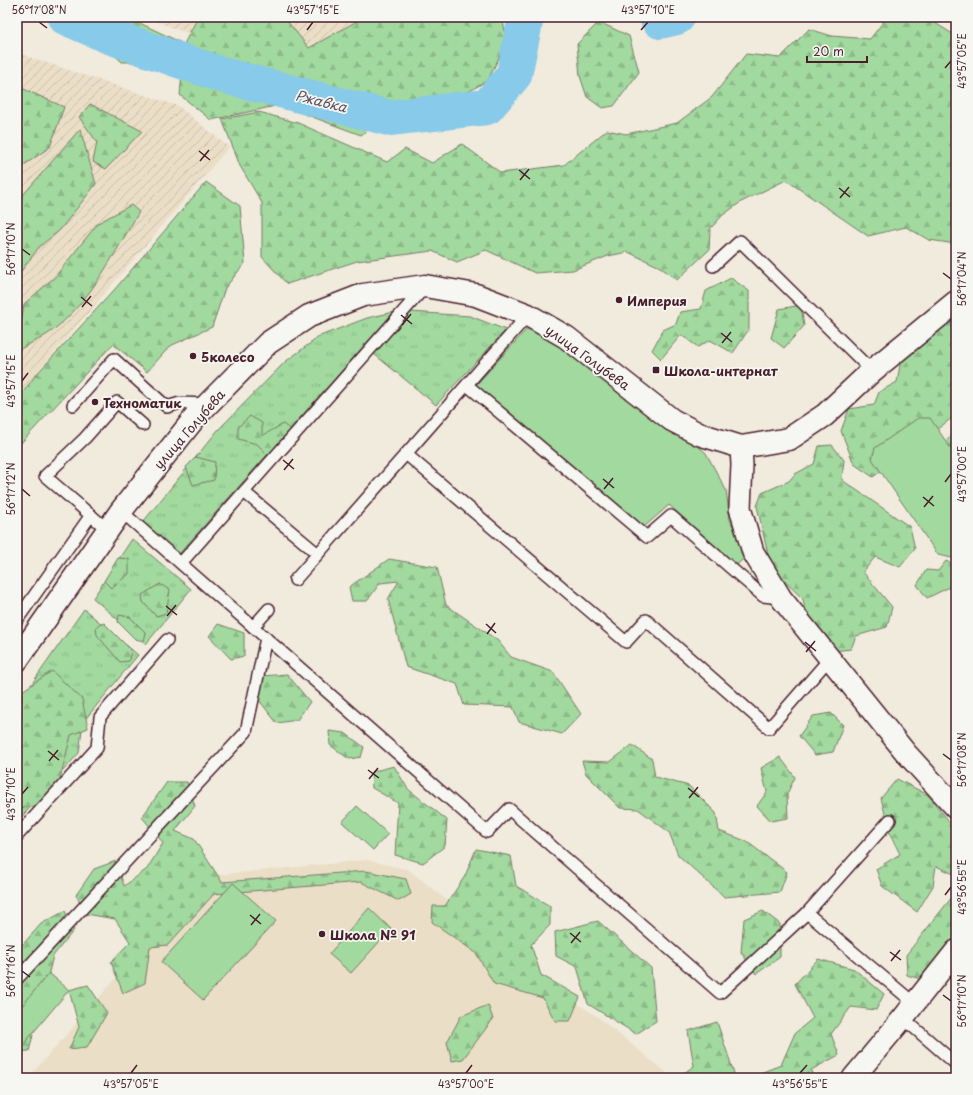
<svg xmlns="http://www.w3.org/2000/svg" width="973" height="1095" viewBox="0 0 973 1095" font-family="'Playpen Sans',sans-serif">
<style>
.built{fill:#ebdec7}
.industrial{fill:url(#industrial-furrows)}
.grass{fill:url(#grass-tufts);stroke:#767c64}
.forest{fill:url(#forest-firs);stroke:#767c64}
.green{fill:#a1d99e;stroke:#767c64}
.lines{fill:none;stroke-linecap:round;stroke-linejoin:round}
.river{stroke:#88cae9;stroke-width:36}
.service-casing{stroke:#4a1f2b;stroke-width:14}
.minor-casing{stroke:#4a1f2b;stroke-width:24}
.tertiary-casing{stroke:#4a1f2b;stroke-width:25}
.service{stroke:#f6f6f2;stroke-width:11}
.minor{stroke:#f6f6f2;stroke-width:21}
.tertiary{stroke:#f6f6f2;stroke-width:22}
.ticks{fill:none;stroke:#4a1f2b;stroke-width:1.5}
.poi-dot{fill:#4a1f2b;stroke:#f6f6f2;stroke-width:1.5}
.labels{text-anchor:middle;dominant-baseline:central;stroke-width:3.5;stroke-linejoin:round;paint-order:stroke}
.poi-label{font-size:13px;font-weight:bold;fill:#4a1f2b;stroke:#f6f6f2;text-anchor:start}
.street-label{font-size:13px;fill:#4a1f2b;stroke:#f6f6f2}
.water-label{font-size:14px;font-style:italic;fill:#5d5264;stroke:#f6f6f2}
.neatline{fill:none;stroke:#4a1f2b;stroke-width:1.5}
.ticks-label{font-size:10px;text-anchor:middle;fill:#4a1f2b}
</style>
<defs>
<pattern id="industrial-furrows" width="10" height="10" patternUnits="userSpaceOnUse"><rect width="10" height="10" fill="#ebdec7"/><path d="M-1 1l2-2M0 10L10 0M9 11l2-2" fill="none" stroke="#cbbeab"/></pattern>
<pattern id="grass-tufts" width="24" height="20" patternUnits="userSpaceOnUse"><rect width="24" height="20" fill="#a1d99e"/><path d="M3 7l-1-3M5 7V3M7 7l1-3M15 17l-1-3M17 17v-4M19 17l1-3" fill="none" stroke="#8cba88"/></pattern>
<pattern id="forest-firs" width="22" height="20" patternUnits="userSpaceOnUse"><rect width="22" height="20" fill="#a1d99e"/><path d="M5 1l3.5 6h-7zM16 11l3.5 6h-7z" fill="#8cba88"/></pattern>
</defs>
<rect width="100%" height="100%" fill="#f1ebde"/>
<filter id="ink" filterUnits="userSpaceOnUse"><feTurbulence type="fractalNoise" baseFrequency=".025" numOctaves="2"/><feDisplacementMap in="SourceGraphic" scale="8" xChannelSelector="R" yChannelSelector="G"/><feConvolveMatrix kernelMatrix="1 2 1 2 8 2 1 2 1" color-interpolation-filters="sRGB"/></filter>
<g filter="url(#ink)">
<path class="built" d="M367,860L409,870L575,1002L598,1017L673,1078H28L206,876Z"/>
<g class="industrial">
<path d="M144,17H430L288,70Z"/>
<path d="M17,53L178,106L229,147L17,397Z"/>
</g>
<g class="grass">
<path d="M394,312L179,554L143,522L218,430L285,362L320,336L367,318Z"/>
<path d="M411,312L470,316L506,330L436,405L374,354Z"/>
<path d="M132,539L191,589L146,644L93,598Z"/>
<path d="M84,609L138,655L83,722L79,753L17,822V705Z"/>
</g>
<g class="forest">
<path d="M86,17H127L182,43L179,68L165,71L141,55L134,62H122L98,40L99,24Z"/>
<path d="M198,17H286L287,21L309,48L364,17H502L507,41L488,80L453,101L436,100L411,123L378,122L361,135L280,105L211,120L180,95L185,42Z"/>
<path d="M887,17L927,18L956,36V244L929,240L906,227L868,236L786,180L741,202L723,215L710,229L709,250L677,280L660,267L628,252L608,256L573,270L535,273L486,250L457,262L432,251L357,261L287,284L262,257V203L240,166L222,119L259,112L298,123L387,162L405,149L432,163L462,144L501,173L564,165L607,130L626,134L677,123L712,97L746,54L780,58L809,29L832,36L870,39Z"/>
<path d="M599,22L629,36L639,72L614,106L602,108L587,97L580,76L577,44Z"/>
<path d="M17,86L64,107L50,147L17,170Z"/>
<path d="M90,104L142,131L106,169L93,162L97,142L79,117Z"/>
<path d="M80,129L96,184L60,230L39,247L17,277V202Z"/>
<path d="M206,182L240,206L245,263L225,288L212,327L170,346L147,372L113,344L21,443L17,441V400L35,376L115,289Z"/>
<path d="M131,205L139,212C115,252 93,297 57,327C46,337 30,343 17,351L24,304L55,277L98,223Z"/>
<path d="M731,278L749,291V329L733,353L710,340L698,347L681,335L661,359L652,350L663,330L676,324L680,312L701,309L706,291Z"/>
<path d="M801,305L804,326L784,348L771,338L779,309Z"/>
<path d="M956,314V393H951L952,418L873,477L854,464L841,431L849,409L874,405L879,392L897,382L900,365L916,333Z"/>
<path d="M250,416L262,423V436L283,424L291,430L269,456L257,444L238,439V427Z"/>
<path d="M951,436L956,438V499L933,453Z"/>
<path d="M832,445L844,460L842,480L910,527L915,549L900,567L875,557L863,572L892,607L887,627L856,636L851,649L834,651L808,629L803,599L771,568L757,506L762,493L789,481L795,474L814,464L819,446Z"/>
<path d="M196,457L215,462L214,480L193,485L186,467Z"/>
<path d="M118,558L129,559V574L111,588L104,581Z"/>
<path d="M389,559L437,567L446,605L497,640L511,657L553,672L581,714L562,734L519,722L513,707L464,705L457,684L406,667L388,599L399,581L380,583L367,601H352L349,587Z"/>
<path d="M946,561L956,566V584L927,598L917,585L926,570L938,571Z"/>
<path d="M160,584L170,590L166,613L156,616L143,602L142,595Z"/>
<path d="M119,615L130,617L146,633L144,641L135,639L118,622Z"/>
<path d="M104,623L131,650L129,661L120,662L97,635L96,627Z"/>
<path d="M218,624L244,633V656L231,659L209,636Z"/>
<path d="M52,671L82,699L88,728L71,735L59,783L35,807L17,808V721L21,716L22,691Z"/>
<path d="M287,674L310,702L297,720L277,723L258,699L262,676Z"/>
<path d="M831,713L843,725L833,752L815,755L799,736L813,716Z"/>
<path d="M329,731L345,733L364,747L361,757L349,759L330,745Z"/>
<path d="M632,745L652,759L655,777L689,786L716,813L719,831L746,841L787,872L780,892L724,897L678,855L669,832L638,809L620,808L586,774L582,761L610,762Z"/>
<path d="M780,757L795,777L787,794L788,818L771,821L757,806L767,792L761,768Z"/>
<path d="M394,766L408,789L447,820L445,846L423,863L395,855L398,803L372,788L371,772Z"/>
<path d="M897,779L928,795L956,830V875L936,866L933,886L917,912L882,886L876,869L900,854L890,834L881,798Z"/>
<path d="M167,782H187L195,806L175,831L194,839L222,882L366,871L406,879L411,894L399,901L361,882L214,894L168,945L150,947L145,983L123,993L111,962L130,942L115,919L86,914L76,895L94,869L116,861L124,886L147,869L163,843L142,817Z"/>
<path d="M476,849L511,856L516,886L550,906V925L531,945L541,975L580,997L570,1021H555L543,998L494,984L476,953L432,922L433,906H445L465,876Z"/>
<path d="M956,892V943L927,981L907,975L906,955Z"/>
<path d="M65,911L74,930L53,956L29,1051L17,1052V951L41,924Z"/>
<path d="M763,911L780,924V957L756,974L741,952L744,919Z"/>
<path d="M598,921L651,968L656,1021L636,1034L588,1004L577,967L556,956L555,932Z"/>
<path d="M818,959L854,969L884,994L876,1010L851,1007L831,1034L839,1055L811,1070L813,1078H760V1073L781,1065L795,1033L813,1018L795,984Z"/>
<path d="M88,985L107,1013L87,1047L69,1049L79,1027L69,990Z"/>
<path d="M488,1005L493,1019L463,1059L452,1061L447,1042L461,1016Z"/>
<path d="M717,1022L735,1076L733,1078H677L694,1066L688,1031Z"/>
</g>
<g class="green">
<path d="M535,329L553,339L695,443L706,453L726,490L730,520L746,556L737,565L669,505L644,527L476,385L526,330Z"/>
<path d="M918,418H930L956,456V555L952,558L938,555L872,459L875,448Z"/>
<path d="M357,806L388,834L373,850L342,822Z"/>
<path d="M233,883L276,921L203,1000L161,962Z"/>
<path d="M369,908L391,929L351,973L329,954Z"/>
<path d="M49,973L69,990L17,1052V1012Z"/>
</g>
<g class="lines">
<g class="river">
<path d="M65,17L109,36L222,75L389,118L487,107L514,75L526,17"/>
<path d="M657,17L660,21L677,17"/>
</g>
<defs>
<g id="service">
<path d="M713,266L740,241L872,371"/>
<path d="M467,385L647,537L671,516L763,596L781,598"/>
<path d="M73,405L114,359L167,407L180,403L208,404"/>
<path d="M406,454L626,642L646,620L769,728L830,658"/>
<path d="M244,492L318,554"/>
<path d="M121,511L487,832L509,809L720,993L807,913L915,1004"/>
<path d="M108,530L45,476L85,438L117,402L143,425"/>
<path d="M181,563L424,288"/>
<path d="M295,580L528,315"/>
<path d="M17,620L91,515"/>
<path d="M253,627L269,609"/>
<path d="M17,836L97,748L100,717L167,640"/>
<path d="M807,913L890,820"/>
<path d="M17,979L246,732L266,638"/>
<path d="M903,1018L956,1064"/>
</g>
<g id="minor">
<path d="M741,447L742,465L740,508L753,552L781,598L906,753L956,808"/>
<path d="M853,1078L903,1018L956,951"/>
</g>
<path id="tertiary" d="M17,660L121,511L197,415L268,343L309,316L363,295L425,286L476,295L528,315L566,337L672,420L699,434L741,447L789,439L825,415L872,371L956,302"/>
</defs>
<use href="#service" class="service-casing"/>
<use href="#minor" class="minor-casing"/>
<use href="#tertiary" class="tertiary-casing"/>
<use href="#service" class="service"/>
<use href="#minor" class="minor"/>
<use href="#tertiary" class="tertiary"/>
</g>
</g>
<path class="ticks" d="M39,22L47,28M307,30L313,22M641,30L648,22M945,68L951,61M199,151L210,160M200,161L209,150M519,170L530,179M520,180L529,169M839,188L850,197M840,198L849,187M22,249L30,255M943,273L951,279M81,297L92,306M82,307L91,296M401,315L412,324M402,325L411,314M721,333L732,342M722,343L731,332M22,381L28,373M283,460L294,469M284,470L293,459M603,479L614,488M945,482L951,474M22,489L30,496M604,489L613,478M923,497L934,506M924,507L933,496M166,606L177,615M167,616L176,605M486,624L496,633M487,634L495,623M805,642L816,651M806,652L815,641M48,751L59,760M943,754L951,760M49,761L58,750M368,770L379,778M369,779L378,768M688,788L699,797M22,794L28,787M689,798L698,787M945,895L951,887M250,915L261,924M251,925L260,914M570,933L581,942M571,943L580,932M890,952L901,960M891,961L900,950M22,971L30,977M943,995L951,1001M131,1073L137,1065M466,1073L472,1065M800,1073L807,1065"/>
<g class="poi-dot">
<circle cx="619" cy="300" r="4"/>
<circle cx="193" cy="356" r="4"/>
<rect x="652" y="366" width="8" height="8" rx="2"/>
<circle cx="95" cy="402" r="4"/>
<circle cx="322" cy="934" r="4"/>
</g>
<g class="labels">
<g class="poi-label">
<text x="627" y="300">Империя</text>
<text x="201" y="356">5колесо</text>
<text x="664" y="370">Школа-интернат</text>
<text x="103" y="402">Техноматик</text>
<text x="330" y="934">Школа № 91</text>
</g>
<g class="street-label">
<text transform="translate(588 357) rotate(36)">улица Голубева</text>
<text transform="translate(189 429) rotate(-49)">улица Голубева</text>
</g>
<g class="water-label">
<text transform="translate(321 101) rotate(14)">Ржавка</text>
</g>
</g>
<rect width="973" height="1095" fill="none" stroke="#f6f6f2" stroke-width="44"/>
<path d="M807 56v6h60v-6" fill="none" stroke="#4a1f2b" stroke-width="2"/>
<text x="813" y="56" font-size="12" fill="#4a1f2b" stroke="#f6f6f2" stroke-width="3" paint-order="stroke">20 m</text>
<rect x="22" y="22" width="929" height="1051" class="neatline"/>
<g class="ticks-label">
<text x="39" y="14">56°17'08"N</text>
<text x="313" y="14">43°57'15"E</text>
<text x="648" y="14">43°57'10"E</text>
<text transform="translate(962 61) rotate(-90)" y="4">43°57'05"E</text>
<text transform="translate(11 249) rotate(-90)" y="4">56°17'10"N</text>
<text transform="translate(962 279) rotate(-90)" y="4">56°17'04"N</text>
<text transform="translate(11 381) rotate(-90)" y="4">43°57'15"E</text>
<text transform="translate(962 474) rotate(-90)" y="4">43°57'00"E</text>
<text transform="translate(11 489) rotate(-90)" y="4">56°17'12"N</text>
<text transform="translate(962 760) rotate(-90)" y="4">56°17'08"N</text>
<text transform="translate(11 794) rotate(-90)" y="4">43°57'10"E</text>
<text transform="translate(962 887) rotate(-90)" y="4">43°56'55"E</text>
<text transform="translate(11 971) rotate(-90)" y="4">56°17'16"N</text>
<text transform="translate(962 1001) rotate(-90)" y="4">56°17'10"N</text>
<text x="131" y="1088">43°57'05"E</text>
<text x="466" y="1088">43°57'00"E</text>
<text x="800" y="1088">43°56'55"E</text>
</g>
</svg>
